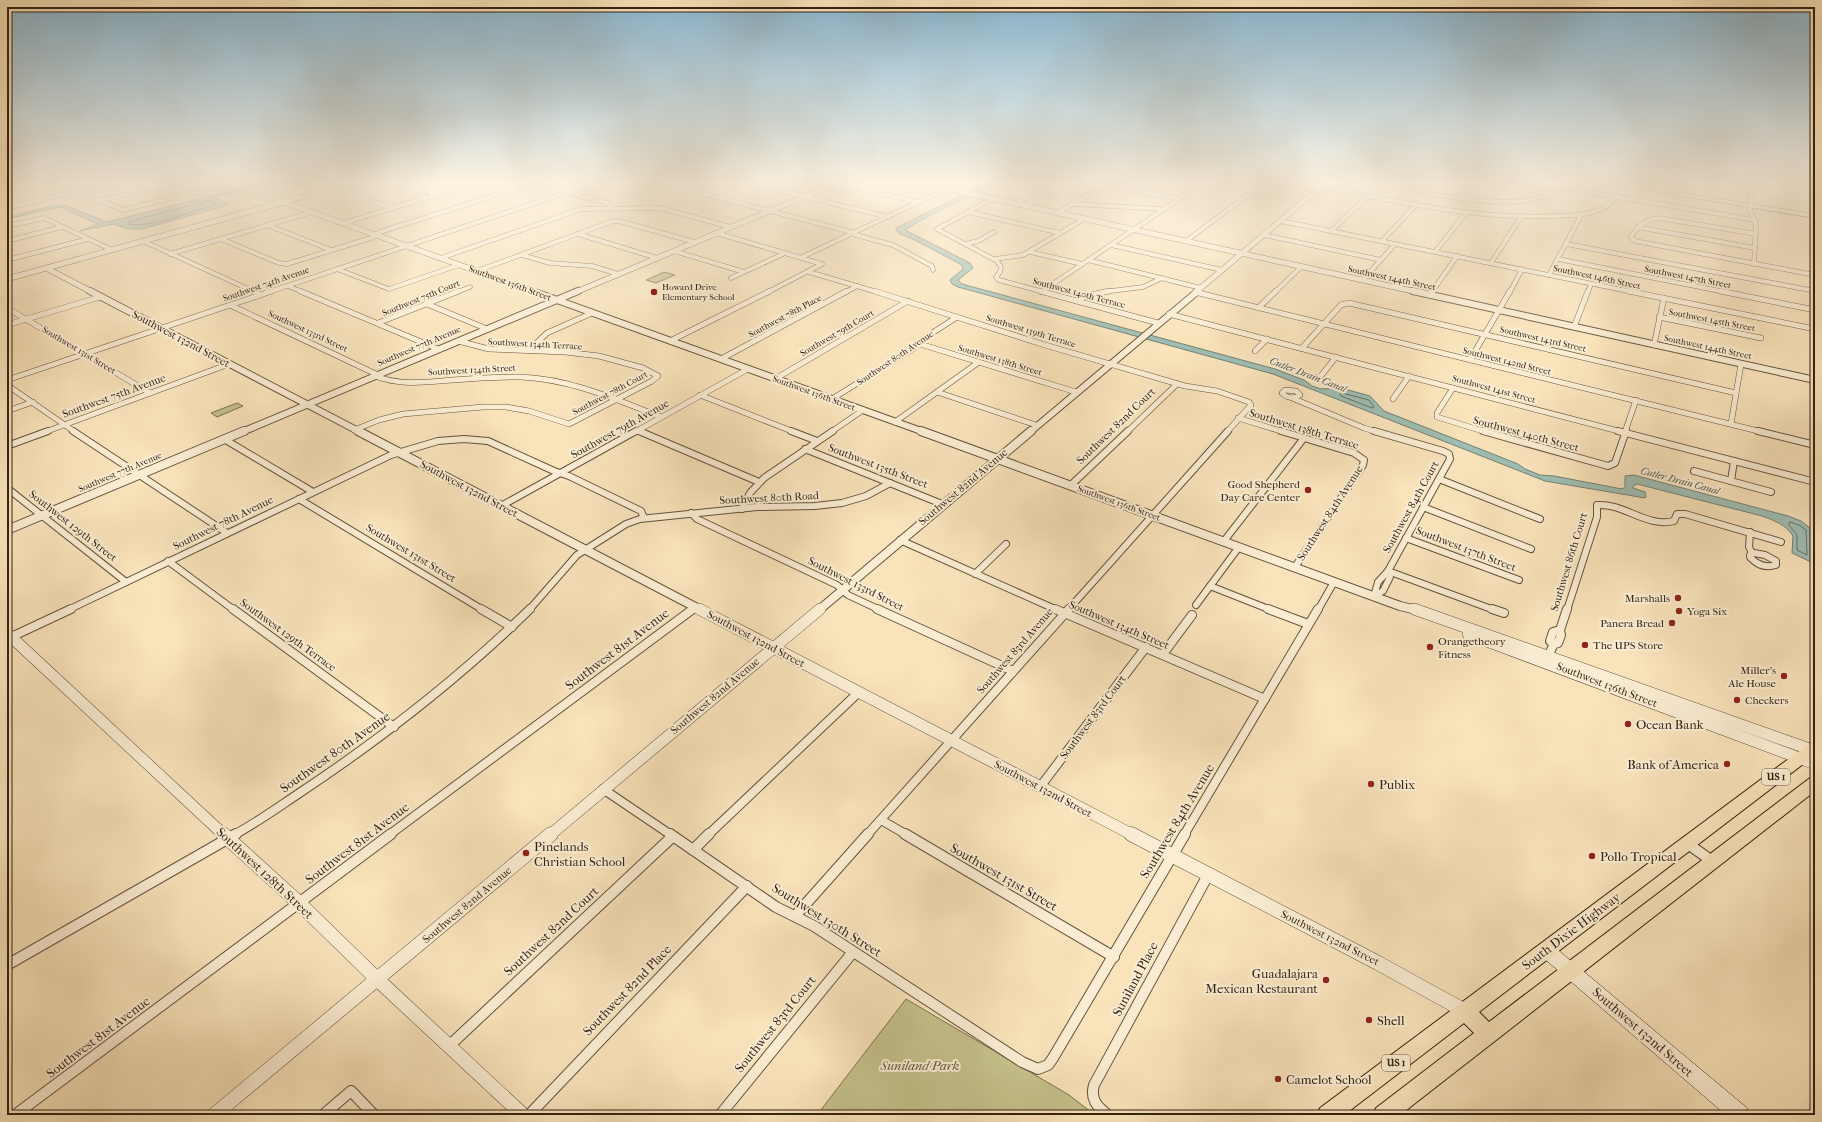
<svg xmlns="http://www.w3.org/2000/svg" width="1822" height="1122" viewBox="0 0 1822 1122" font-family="'IM FELL French Canon',serif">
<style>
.green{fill:#c5c18b;stroke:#7c7250}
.water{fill:#9ebeb4;stroke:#738074}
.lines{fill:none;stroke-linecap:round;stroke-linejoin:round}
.shore{stroke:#687064;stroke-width:1}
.minor-far4-casing{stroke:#64523e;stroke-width:5}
.minor-far3-casing{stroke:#64523e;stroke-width:6}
.minor-far2-casing{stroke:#64523e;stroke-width:8}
.minor-far1-casing{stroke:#64523e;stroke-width:10}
.minor-casing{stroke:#64523e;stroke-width:12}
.tertiary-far4-casing{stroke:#64523e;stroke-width:6}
.tertiary-far3-casing{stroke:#64523e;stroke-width:8}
.tertiary-far2-casing{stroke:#64523e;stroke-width:10}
.tertiary-far1-casing{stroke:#64523e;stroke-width:12}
.tertiary-casing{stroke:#64523e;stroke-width:15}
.secondary-casing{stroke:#332214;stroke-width:1}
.trunk-casing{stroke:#332214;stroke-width:2}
.minor-far4{stroke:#fbedd3;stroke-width:4}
.minor-far3{stroke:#fbedd3;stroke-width:5}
.minor-far2{stroke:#fbedd3;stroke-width:6}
.minor-far1{stroke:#fbedd3;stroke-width:8}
.minor{stroke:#fbedd3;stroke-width:10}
.tertiary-far4{stroke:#fbedd3;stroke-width:5}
.tertiary-far3{stroke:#fbedd3;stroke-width:6}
.tertiary-far2{stroke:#fbedd3;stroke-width:8}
.tertiary-far1{stroke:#fbedd3;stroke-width:11}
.tertiary{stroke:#fbedd3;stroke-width:14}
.secondary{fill:#fbedd3;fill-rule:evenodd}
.trunk{fill:#f9e3bb;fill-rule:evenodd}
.poi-dot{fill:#8f2418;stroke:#fbedd3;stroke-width:1.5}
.labels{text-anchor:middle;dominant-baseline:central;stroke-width:4;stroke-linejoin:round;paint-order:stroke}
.far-street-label{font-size:9px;fill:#332214;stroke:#fbedd3}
.far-poi-label{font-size:9px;fill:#332214;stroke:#fbedd3;text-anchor:start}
.far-water-label{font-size:10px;font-style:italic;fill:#535144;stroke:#fbedd3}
.shield{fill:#fbedd3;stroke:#6f5f4d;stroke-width:1}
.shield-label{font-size:10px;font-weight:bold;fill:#332214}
.street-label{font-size:11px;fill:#332214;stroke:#fbedd3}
.poi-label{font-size:11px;fill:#332214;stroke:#fbedd3;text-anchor:end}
.near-street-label{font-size:13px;fill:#332214;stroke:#fbedd3}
.near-poi-label{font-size:13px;fill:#332214;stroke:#fbedd3;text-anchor:start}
.near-park-label{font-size:13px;font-style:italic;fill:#5f5238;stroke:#fbedd3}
</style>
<rect width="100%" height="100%" fill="#f9e3bb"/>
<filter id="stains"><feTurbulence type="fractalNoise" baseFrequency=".005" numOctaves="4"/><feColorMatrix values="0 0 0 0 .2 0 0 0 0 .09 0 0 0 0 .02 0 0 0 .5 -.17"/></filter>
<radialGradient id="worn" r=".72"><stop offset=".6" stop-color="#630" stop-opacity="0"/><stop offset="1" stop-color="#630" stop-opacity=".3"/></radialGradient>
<g class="green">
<path d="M664,272L675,275L656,283L646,280Z"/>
<path d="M237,403L243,406L217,417L211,413Z"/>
<path d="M906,999L1069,1095L1095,1115H817Z"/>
</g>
<g class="water">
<path d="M267,182H327L301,187L274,182L214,197L229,203L221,207L142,229H128L113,224L80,231L98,224L60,207L7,219V217L51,206L64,205L107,222Z"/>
<path d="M989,182H998L919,221L905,230L970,263L973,268L958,280L962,284L1275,369L1304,380L1312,386L1321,389L1341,388L1370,396L1384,411L1518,464L1525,469L1540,475L1554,476L1622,489L1625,487V476L1634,475L1788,516L1801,521L1810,528V547L1815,554V564L1792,553L1793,536C1787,525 1773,520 1762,516L1637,484L1634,485L1633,488L1645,492L1646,497L1645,498L1545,481L1273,374L958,287L952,284L950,280L963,269L962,265L911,238L900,234L896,230V228Z"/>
</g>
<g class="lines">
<g class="shore">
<path d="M211,200L215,202L214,205C190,212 153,228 128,224L129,222Z"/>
<path d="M1342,393L1369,400L1374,407L1372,408L1341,396L1340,394Z"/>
<path d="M1790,522L1799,525L1806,530L1807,555L1797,550V535L1789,525Z"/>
</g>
<defs>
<g id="minor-far4">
<path d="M401,182L438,194"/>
<path d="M617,182L638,187L658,182"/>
<path d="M659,182L851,232L856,235L893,245L932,266L933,270"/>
<path d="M745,182L888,217"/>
<path d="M831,182L918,202"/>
<path d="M1090,182L1178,199"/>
<path d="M1298,182C1383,198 1468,220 1556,216C1571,215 1589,216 1603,208C1613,204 1617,195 1621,185"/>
<path d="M1371,182C1416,190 1502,212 1545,196C1550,194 1556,190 1561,187"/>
<path d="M1448,182L1487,187L1509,182"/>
<path d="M1527,182L1755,220"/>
<path d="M1753,182L1750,210L1756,224L1754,264"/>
<path d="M1018,184L1041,189"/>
<path d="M412,185L423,182"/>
<path d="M1629,186L1631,182"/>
<path d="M7,187L36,201"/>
<path d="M334,188L392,208"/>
<path d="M75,191L124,210L231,183"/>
<path d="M567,192L610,204L612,208"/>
<path d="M1688,196L1691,182"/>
<path d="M994,198L937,229L997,261L1001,267L1000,272L996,277L999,280L1044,292"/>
<path d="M99,201L176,182"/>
<path d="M284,202L356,182"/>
<path d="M1016,203L1056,182"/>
<path d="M1072,204L1164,209"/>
<path d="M7,208L115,182"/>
<path d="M968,212L1060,233"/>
<path d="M1057,213L1107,184"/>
<path d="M1281,221L1633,292"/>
<path d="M344,223L477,182"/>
<path d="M267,225L331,250"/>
<path d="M7,226L44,218L112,250"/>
<path d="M1637,227L1755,248"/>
<path d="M1331,231L1368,196"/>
<path d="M716,233L822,264L768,292"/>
<path d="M578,234L657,258"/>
<path d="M1756,234L1659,218C1646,219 1637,226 1631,237L1635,241L1815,275"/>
<path d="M1264,235L1381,260"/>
<path d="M221,239L279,263L287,264L371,238L380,232L537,182"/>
<path d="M7,241L62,227"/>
<path d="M143,241L255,292"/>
<path d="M1186,241L1265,182"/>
<path d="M1382,241L1416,205"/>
<path d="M966,244L978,241L994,232"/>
<path d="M1566,244L1815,291"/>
<path d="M1111,245L1222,270"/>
<path d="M674,251L744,272"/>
<path d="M1030,252L1082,264"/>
<path d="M1435,252L1466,213"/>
<path d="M170,254L312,212"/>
<path d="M522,255L550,263L592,266L618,274"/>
<path d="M802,257L961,182"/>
<path d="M441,258L581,209L660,208L731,227"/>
<path d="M995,259L1023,255L1084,219"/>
<path d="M1558,259L1725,292"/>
<path d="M7,260L88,239"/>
<path d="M1088,260L1201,288"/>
<path d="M1491,263L1521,217"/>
<path d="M337,269L389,289L459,265"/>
<path d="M477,271L613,221L623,222L694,242"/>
<path d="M809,272L877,292"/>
<path d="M1549,275L1580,217V214"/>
<path d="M731,278L785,253"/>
<path d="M1363,280L1395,244"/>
<path d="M288,286L303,292"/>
<path d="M269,292L598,182"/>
<path d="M457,292L470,287"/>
<path d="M846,292L857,286"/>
<path d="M1041,292L1204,182"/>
<path d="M1103,292L1143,287L1162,278"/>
<path d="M1275,292L1301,267"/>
<path d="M1432,292L1457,256"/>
<path d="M1510,292L1522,269"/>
<path d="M1588,292L1591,284"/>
</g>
<g id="minor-far3">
<path d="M253,291L261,295"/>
<path d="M300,291L438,349"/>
<path d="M874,291L1045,345L1185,386L1217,391L1249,402L1251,405L1227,432"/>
<path d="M1040,291L1158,323"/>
<path d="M1628,291L1815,329"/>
<path d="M1720,291L1815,310"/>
<path d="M1195,292L1762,432"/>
<path d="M1430,295L1433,291"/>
<path d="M1076,301L1086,296L1109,291"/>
<path d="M427,304L487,329"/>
<path d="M230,305L378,375"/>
<path d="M7,308L150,393"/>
<path d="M1258,308L1276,291"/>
<path d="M1169,314L1622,432"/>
<path d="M1659,317L1761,338"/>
<path d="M378,323L459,291"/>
<path d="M7,325L100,297"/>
<path d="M1574,327L1588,291"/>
<path d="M670,341L770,291"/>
<path d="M920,344L1076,392"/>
<path d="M1654,345L1664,298"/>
<path d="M1302,348L1341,305L1349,303L1736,393"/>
<path d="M528,351L547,333L592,313"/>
<path d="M1255,351L1267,339"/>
<path d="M721,359L847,291"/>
<path d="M1470,360L1510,291"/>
<path d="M375,376C401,386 426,382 453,380C476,378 498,377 521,377C570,379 615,399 661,417"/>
<path d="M1320,377L1336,357"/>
<path d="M775,379L908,301"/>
<path d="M7,380L272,291"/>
<path d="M7,385L75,432"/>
<path d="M1453,388L1437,413V417L1486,432"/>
<path d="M1285,390L1296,391L1300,395C1294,399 1287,398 1282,393Z"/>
<path d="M937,392L1036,425"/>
<path d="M700,395L794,432"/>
<path d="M1292,398L1364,428L1377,432"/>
<path d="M832,399L914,348L923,339L957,317"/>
<path d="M1393,399L1409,376"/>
<path d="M7,411L33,402"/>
<path d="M1238,418L1284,432"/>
<path d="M895,422L979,362"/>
<path d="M1731,424L1741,364"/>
<path d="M354,430L379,420L403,414L483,407H506L529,411L569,424L652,381L658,376L643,368L599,356L565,352L489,349L458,341"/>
<path d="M637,430L641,432"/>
<path d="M45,432L229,364"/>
<path d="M635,432L748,369"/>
<path d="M831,432L863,410"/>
<path d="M1127,432L1177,384"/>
<path d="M1625,432L1636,400"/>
</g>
<g id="minor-far2">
<path d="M73,431L227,533"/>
<path d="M639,431L759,482"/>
<path d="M791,431L817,441"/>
<path d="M1281,431L1354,453L1364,460L1363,465L1295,567"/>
<path d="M1374,431L1443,451L1449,454L1450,459L1388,571L1494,610"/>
<path d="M1483,431L1608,466L1615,463L1626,431"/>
<path d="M1618,431L1815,482"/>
<path d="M1758,431L1815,445"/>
<path d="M224,439L313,492"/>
<path d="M7,446L48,431"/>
<path d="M805,449L942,504"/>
<path d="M1694,471L1771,492"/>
<path d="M1439,479L1540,519"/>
<path d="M1731,481L1734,461"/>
<path d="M1071,485L1128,431"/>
<path d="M7,488L126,582"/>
<path d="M299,499L483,610"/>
<path d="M501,506L636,431"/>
<path d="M1423,507L1531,549"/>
<path d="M742,509L750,493L764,478L833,431"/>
<path d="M691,513L697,519L837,585L848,595L880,610"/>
<path d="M1750,532L1749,547L1752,553"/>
<path d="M1406,538L1519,580"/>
<path d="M900,540L1057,610"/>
<path d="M1224,541L1304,438"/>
<path d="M1754,553L1765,555L1776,561V565C1766,568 1757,565 1750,557V555Z"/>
<path d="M168,561L234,610"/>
<path d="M1388,571L1390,577L1383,591L1374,596L1378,582Z"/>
<path d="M975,574L1006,544"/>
<path d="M1210,586L1271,610"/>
<path d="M1196,605L1239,547"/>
<path d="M68,610L391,455L438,441L464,439L488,441L554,471L569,476L641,511L644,518"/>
<path d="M529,610L577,555L626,524L640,519L757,507L815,506L842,503L866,496L890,483"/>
<path d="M692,610L695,607"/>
<path d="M1068,610L1228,431"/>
<path d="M1318,610L1334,582"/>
<path d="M1567,610L1597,517V505C1624,503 1647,528 1674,521L1677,514H1685L1781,542"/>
</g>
<g id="minor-far1">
<path d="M233,609L394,727"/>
<path d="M481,609L512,627"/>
<path d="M877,609L1013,671"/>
<path d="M1055,609L1265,699"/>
<path d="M1268,609L1308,624"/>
<path d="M1492,609L1504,613"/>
<path d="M9,638L71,609"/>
<path d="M1554,644L1550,641L1553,632L1560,630"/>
<path d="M1163,654L1192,615"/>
<path d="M1549,659L1548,656L1554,644L1558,643L1561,635L1560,630L1567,609"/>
<path d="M1040,787L1146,647"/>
<path d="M603,789L671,835"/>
<path d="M881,820L907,835"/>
<path d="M234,835C256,823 277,808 298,794C381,739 459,678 530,609"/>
<path d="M389,835L693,609"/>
<path d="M708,835L859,692"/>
<path d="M867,835L1069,609"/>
<path d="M1184,835L1318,609"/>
</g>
<g id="minor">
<path d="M670,834L776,907L814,926L1022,1062L1038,1069L1048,1065L1053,1058L1185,834"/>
<path d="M905,834L1114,957"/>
<path d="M1688,844L1712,861"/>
<path d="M693,850L709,834"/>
<path d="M795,916L868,834"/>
<path d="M7,965L236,834"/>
<path d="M449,1046L672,837"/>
<path d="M15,1115L391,834"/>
<path d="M323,1115L351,1091L374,1115"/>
<path d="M529,1115L747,886"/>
<path d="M720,1115L853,952"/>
<path d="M1108,1115C1097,1107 1090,1099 1094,1085L1208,875"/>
</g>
<g id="tertiary-far4">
<path d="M228,182L535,292"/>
<path d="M918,182L1417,292"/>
<path d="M1812,182L1815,223"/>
<path d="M46,268L92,292"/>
<path d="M7,279L284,202"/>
<path d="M576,292L839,182"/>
<path d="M1196,292L1318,189L1323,182"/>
</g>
<g id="tertiary-far3">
<path d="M90,291L360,432"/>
<path d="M532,291L924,432"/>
<path d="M1413,291L1815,380"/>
<path d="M242,432L578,291"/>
<path d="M1030,432L1198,291"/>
</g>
<g id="tertiary-far2">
<path d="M358,431L701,610"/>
<path d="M921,431L1400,606L1417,610"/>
<path d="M7,530L244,431"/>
<path d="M819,610L1031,431"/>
</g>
<g id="tertiary-far1">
<path d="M699,609L1133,835"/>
<path d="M1414,609L1815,751"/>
<path d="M7,633L224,835"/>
<path d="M1468,634L1815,764"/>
<path d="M550,835L820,609"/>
</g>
<g id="tertiary">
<path d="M223,834L299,903L378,980L523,1115"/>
<path d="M1131,834L1378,963L1465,1011"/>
<path d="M214,1115L551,834"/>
</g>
<g id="secondary">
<path d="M1599,182H1611L1815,214V218Z"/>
<path d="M1546,942L1552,945L1747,1108L1749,1115H1726L1540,955L1538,950L1540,945Z"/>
</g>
<path id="trunk" d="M1815,741V755L1479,1012L1489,1022L1810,778L1815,776V791L1400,1115H1373L1376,1108L1474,1033L1464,1023L1344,1115H1317L1320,1108L1810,743Z"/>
</defs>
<use href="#minor-far4" class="minor-far4-casing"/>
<use href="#minor-far3" class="minor-far3-casing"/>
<use href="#minor-far2" class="minor-far2-casing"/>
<use href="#minor-far1" class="minor-far1-casing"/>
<use href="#minor" class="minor-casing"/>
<use href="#tertiary-far4" class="tertiary-far4-casing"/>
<use href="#tertiary-far3" class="tertiary-far3-casing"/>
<use href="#tertiary-far2" class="tertiary-far2-casing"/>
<use href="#tertiary-far1" class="tertiary-far1-casing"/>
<use href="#tertiary" class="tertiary-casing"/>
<use href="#secondary" class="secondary-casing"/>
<use href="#trunk" class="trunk-casing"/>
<use href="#minor-far4" class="minor-far4"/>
<use href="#minor-far3" class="minor-far3"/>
<use href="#minor-far2" class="minor-far2"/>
<use href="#minor-far1" class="minor-far1"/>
<use href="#minor" class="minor"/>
<use href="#tertiary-far4" class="tertiary-far4"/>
<use href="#tertiary-far3" class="tertiary-far3"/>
<use href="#tertiary-far2" class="tertiary-far2"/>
<use href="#tertiary-far1" class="tertiary-far1"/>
<use href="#tertiary" class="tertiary"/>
<use href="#secondary" class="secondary"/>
<use href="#trunk" class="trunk"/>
</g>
<linearGradient id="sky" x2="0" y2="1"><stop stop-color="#8ab8d3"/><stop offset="0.54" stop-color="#fcf2e0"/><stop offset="1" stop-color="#fcf2e0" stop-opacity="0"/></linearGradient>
<rect width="1822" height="339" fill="url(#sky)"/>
<g class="poi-dot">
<circle cx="654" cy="292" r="4"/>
<circle cx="1308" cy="490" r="4"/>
<circle cx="1678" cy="598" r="4"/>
<circle cx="1679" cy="611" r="4"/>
<circle cx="1672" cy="623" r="4"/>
<circle cx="1585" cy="645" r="4"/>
<circle cx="1430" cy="647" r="4"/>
<circle cx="1784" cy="676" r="4"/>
<circle cx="1737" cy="700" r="4"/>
<circle cx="1628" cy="724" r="4"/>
<circle cx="1727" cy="764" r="4"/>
<circle cx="1371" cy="784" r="4"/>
<circle cx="526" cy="853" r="4"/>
<circle cx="1592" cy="856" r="4"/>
<circle cx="1326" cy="980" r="4"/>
<circle cx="1369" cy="1020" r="4"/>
<circle cx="1278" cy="1079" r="4"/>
</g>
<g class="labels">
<g class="far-street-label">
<text transform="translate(1597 277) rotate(12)">Southwest 146th Street</text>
<text transform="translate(1688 277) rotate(11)">Southwest 147th Street</text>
<text transform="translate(1392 278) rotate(12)">Southwest 144th Street</text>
<text transform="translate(510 283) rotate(20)">Southwest 136th Street</text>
<text transform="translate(266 284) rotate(-19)">Southwest 74th Avenue</text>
<text transform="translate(1079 293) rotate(15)">Southwest 140th Terrace</text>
<text transform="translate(421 298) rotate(-22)">Southwest 75th Court</text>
<text transform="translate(785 316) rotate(-28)">Southwest 78th Place</text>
<text transform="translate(1712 320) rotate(11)">Southwest 145th Street</text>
<text transform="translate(308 331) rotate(25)">Southwest 133rd Street</text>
<text transform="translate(1031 331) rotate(17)">Southwest 139th Terrace</text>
<text transform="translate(837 333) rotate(-30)">Southwest 79th Court</text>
<text transform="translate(1543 339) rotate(13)">Southwest 143rd Street</text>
<text transform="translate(535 344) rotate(3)">Southwest 134th Terrace</text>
<text transform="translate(419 346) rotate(-23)">Southwest 77th Avenue</text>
<text transform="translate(1708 347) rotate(12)">Southwest 144th Street</text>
<text transform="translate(79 350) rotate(31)">Southwest 131st Street</text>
<text transform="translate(895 358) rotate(-34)">Southwest 80th Avenue</text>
<text transform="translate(1000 360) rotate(17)">Southwest 138th Street</text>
<text transform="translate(1507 361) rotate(14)">Southwest 142nd Street</text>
<text transform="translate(472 370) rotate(-3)">Southwest 134th Street</text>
<text transform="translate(1494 389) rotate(15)">Southwest 141st Street</text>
<text transform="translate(610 393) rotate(-28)">Southwest 78th Court</text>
<text transform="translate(814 393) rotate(20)">Southwest 136th Street</text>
<text transform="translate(120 472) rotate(-23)">Southwest 77th Avenue</text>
<text transform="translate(1119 503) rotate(20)">Southwest 136th Street</text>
</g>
<g class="far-poi-label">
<text x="662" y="287">Howard Drive<tspan x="662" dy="10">Elementary School</tspan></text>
</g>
<g class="far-water-label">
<text transform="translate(1308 375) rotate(21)">Cutler Drain Canal</text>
<text transform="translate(1680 481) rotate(15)">Cutler Drain Canal</text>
</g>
<g class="shield">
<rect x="1762" y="769" width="28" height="16" rx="3"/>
<rect x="1382" y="1055" width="28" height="16" rx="3"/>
</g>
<g class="shield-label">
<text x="1776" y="777">US 1</text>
<text x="1396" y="1063">US 1</text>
</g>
<g class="street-label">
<text transform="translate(181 339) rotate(28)">Southwest 132nd Street</text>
<text transform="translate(114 396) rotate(-20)">Southwest 75th Avenue</text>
<text transform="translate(1116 426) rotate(-44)">Southwest 82nd Court</text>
<text transform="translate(620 429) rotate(-29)">Southwest 79th Avenue</text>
<text transform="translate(1304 429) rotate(17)">Southwest 138th Terrace</text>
<text transform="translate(1526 434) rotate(15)">Southwest 140th Street</text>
<text transform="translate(878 466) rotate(21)">Southwest 135th Street</text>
<text transform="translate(963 487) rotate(-40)">Southwest 82nd Avenue</text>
<text transform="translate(469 489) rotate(28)">Southwest 132nd Street</text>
<text transform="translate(769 498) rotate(-3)">Southwest 80th Road</text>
<text transform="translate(1411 507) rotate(-61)">Southwest 84th Court</text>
<text transform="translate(1330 513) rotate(-57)">Southwest 84th Avenue</text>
<text transform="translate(223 523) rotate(-26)">Southwest 78th Avenue</text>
<text transform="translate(73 526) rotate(38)">Southwest 129th Street</text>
<text transform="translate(1466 549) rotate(21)">Southwest 137th Street</text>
<text transform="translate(411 553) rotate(31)">Southwest 131st Street</text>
<text transform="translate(1569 562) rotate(-73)">Southwest 86th Court</text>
<text transform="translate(856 584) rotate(27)">Southwest 133rd Street</text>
<text transform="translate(1119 625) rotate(23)">Southwest 134th Street</text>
<text transform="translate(288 635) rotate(36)">Southwest 129th Terrace</text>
<text transform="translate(756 639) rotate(28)">Southwest 132nd Street</text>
<text transform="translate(1015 651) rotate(-49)">Southwest 83rd Avenue</text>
<text transform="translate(1607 685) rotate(21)">Southwest 136th Street</text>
<text transform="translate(715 696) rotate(-40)">Southwest 82nd Avenue</text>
<text transform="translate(1093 717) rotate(-53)">Southwest 83rd Court</text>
<text transform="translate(1043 789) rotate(28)">Southwest 132nd Street</text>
<text transform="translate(467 905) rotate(-40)">Southwest 82nd Avenue</text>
<text transform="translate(1330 938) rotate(27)">Southwest 132nd Street</text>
</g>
<g class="poi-label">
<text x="1300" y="484">Good Shepherd<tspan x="1300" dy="13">Day Care Center</tspan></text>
<text x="1670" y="598">Marshalls</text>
<text x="1687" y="611" text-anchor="start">Yoga Six</text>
<text x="1664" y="623">Panera Bread</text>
<text x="1438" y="641" text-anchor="start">Orangetheory<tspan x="1438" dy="13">Fitness</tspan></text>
<text x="1593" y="645" text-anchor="start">The UPS Store</text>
<text x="1776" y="670">Miller's<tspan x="1776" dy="13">Ale House</tspan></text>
<text x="1745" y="700" text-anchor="start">Checkers</text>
</g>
<g class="near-street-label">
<text transform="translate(617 649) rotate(-37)">Southwest 81st Avenue</text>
<text transform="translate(335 752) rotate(-35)">Southwest 80th Avenue</text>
<text transform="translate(1177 821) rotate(-59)">Southwest 84th Avenue</text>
<text transform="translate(357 843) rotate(-37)">Southwest 81st Avenue</text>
<text transform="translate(265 873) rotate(43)">Southwest 128th Street</text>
<text transform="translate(1004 877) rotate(30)">Southwest 131st Street</text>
<text transform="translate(827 920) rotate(32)">Southwest 130th Street</text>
<text transform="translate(551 931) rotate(-43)">Southwest 82nd Court</text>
<text transform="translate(1571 931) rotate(-37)">South Dixie Highway</text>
<text transform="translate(1135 979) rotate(-62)">Suniland Place</text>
<text transform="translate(627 990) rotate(-46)">Southwest 82nd Place</text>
<text transform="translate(775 1024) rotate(-51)">Southwest 83rd Court</text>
<text transform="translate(1643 1032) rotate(41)">Southwest 132nd Street</text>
<text transform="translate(98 1037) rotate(-37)">Southwest 81st Avenue</text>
</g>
<g class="near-poi-label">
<text x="1636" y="724">Ocean Bank</text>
<text x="1719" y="764" text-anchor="end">Bank of America</text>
<text x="1379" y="784">Publix</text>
<text x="534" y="846">Pinelands<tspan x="534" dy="15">Christian School</tspan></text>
<text x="1600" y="856">Pollo Tropical</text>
<text x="1318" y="973" text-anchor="end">Guadalajara<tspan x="1318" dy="15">Mexican Restaurant</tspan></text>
<text x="1377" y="1020">Shell</text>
<text x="1286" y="1079">Camelot School</text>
</g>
<g class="near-park-label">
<text x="920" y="1065">Suniland Park</text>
</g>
</g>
<rect width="1822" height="1122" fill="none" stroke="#f9e3bb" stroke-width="24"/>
<rect x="8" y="8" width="1806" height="1106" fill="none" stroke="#332214" stroke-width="2"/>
<rect x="12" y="12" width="1798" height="1098" fill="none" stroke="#332214"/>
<rect width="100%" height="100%" filter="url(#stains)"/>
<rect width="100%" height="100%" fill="url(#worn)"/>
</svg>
